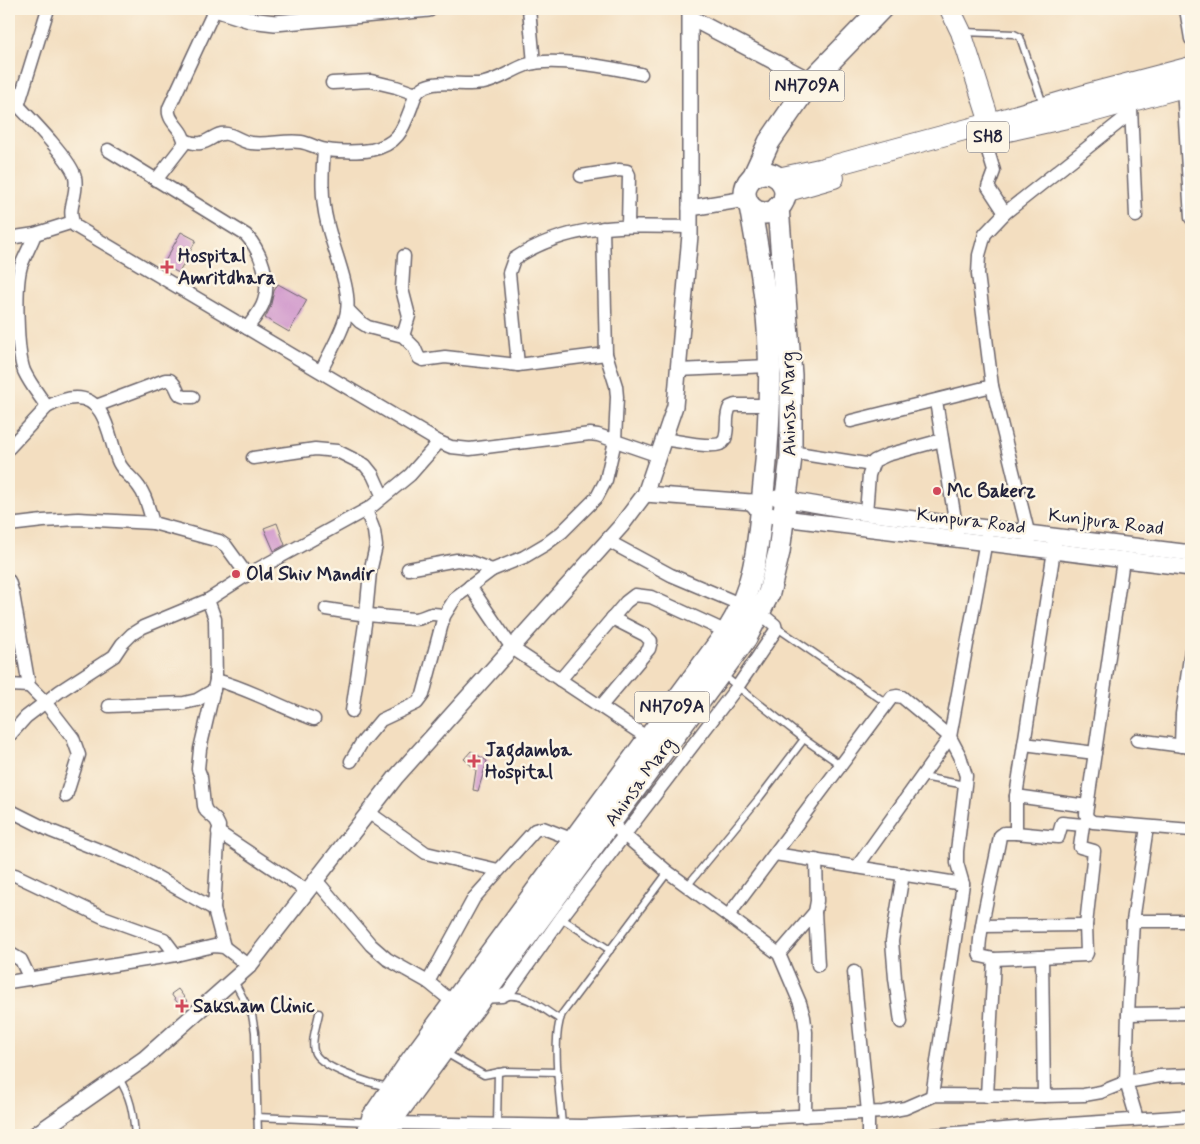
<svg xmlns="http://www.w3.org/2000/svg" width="1200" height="1144" viewBox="0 0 1200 1144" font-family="Mynerve,sans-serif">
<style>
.building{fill:#ce93cb}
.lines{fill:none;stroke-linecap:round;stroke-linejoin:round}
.service-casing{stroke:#6b646a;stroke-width:9}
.minor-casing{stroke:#6b646a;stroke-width:15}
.tertiary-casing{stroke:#6b646a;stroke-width:18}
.primary-casing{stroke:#6b646a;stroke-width:22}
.trunk-casing{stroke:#6b646a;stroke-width:24}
.service{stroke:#fff;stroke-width:6}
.minor{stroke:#fff;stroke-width:12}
.tertiary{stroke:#fff;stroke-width:15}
.primary{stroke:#fff;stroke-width:20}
.trunk{stroke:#fff;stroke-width:21}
.poi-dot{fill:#d1495b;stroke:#fcf5e5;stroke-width:2}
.labels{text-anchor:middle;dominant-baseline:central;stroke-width:5;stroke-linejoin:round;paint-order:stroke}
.shield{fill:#fcf5e5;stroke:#63616e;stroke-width:1}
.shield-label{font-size:18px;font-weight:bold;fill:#22223b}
.poi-label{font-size:19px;font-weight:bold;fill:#22223b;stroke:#fcf5e5;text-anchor:start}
.street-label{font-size:19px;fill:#22223b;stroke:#fcf5e5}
</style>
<rect width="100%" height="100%" fill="#fcf5e5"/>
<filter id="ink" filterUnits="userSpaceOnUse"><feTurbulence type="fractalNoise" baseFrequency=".02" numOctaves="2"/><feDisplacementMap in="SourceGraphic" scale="10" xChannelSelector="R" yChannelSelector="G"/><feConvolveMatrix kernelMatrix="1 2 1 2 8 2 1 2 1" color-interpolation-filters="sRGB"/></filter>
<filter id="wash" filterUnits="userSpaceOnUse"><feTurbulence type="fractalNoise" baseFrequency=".0096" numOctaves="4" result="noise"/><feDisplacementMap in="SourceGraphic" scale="20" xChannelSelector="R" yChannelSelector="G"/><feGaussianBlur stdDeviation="1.12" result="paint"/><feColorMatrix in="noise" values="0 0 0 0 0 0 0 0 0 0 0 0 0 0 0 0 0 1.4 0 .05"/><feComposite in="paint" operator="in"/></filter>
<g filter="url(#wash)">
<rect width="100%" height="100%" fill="#f3dec0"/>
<g id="blocks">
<g class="building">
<path d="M181,232L196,240L179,273L163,265Z"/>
<path d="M278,284L307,300L289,332L265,318L270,308L274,291Z"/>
<path d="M277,523L285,545L274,551L264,528Z"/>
<path d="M471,751L487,761L478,791L473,790L476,770L464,759Z"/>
<path d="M178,989L187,1001L180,1006L171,994Z"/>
</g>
</g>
</g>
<g filter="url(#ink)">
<use href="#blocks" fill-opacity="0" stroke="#6b646a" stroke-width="1"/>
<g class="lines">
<defs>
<g id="service">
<path d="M964,32L1014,34L1020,37L1043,104"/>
<path d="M776,627L888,704"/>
<path d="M723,675L804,739L841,765"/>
<path d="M923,777L965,785"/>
<path d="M687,886L760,797L804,739"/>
<path d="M561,918L610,950"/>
<path d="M234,981L252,1015L255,1032L258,1135"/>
<path d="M506,996C528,994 541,1008 559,1019"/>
<path d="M319,1013C317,1024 311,1040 314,1051C319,1068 372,1084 389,1087"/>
<path d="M444,1052L484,1075L505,1071L558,1072"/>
<path d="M118,1077C131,1097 133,1112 135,1135"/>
<path d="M257,1117L368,1122"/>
<path d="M497,1125L498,1072"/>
<path d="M562,1126C560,1096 551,1039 562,1014L668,872"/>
</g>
<g id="minor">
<path d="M529,9L534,63"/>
<path d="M1186,9L1191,39"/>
<path d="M332,83L371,81L396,87L416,94"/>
<path d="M1183,88L1191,218"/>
<path d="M9,96C23,111 72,160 75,177C79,195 65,210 75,226L439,442L451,447L470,449L590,434L598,435L659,456"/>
<path d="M18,106L48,9"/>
<path d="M1131,108L1136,216"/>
<path d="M984,138L994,171L988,187L1005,213"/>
<path d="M185,140C207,151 212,131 227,134C236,136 242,142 251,143C268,145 284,140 301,142C308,143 315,147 322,149C333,152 360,152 371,150C399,144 403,129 412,105C414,99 415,93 421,89C436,78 465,87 484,83C499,80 512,70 526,65C552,56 614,68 641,74"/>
<path d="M108,150L246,235C261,251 271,280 264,301C261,311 254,319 247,328"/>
<path d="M581,176L619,170L627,171L629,175L628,226"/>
<path d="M156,180L184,144C186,130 166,122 169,108L215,9"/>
<path d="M35,234C31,245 25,255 21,266C15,286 17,352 24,371C30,384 39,395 47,407"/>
<path d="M9,238L35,234L73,222"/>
<path d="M348,310L360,322L368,327L403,336L414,347L419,358L423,360L445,357L518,365L606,354"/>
<path d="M403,336L409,316L402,289L404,256"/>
<path d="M518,365L509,273L514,259C569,222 627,226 690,227"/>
<path d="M678,370L769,366"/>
<path d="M321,371C329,354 345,328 347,311C351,287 332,247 327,222C321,198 322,174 324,150"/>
<path d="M936,401L957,532"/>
<path d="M96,406L165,380H170C182,389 172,398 193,397"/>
<path d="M851,421L992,386"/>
<path d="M664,439C678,441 708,448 720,444C724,442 726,439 726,434C728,425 725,416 730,407L735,405H769"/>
<path d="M9,448L47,407C56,402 65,398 76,398C108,398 109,442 119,463C124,473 133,478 139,487C147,497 149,511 153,523"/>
<path d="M791,452L872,465"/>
<path d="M253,458L315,449L337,451L365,465L373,475L383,497"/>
<path d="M866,513L869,475L874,461L887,455L942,440"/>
<path d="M9,525L43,521L78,519L153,523L219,541L226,546L247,575"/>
<path d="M1030,540L992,386L978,274L979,255L985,234L1005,213L1131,113"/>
<path d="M608,541L671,575L742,605"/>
<path d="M1055,544L1016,796V833H1004L1000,836C997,858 975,942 980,956L994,959L1086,955L1087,953L1086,925L1094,851L1080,847L1083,825L1088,819"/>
<path d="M1123,560L1086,814L1088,819L1093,822L1191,830"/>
<path d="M408,569L457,560L471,562L492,570"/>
<path d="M9,581L13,594L29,686L45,702L73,738L79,755L66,796"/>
<path d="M470,586L512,648L654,742"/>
<path d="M208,600L215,619L216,680L200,749L198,769L201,777L204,806L206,811L216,820L219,826L214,909L224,947"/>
<path d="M326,609C355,614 384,617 414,619C428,619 425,610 444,616"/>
<path d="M216,680C250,689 280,707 314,719"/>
<path d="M560,680L626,602L635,595L651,597L727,632"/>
<path d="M9,685L29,686"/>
<path d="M109,706L184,703L197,700L214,690"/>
<path d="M601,706L649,649L651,641L645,635L612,618"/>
<path d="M352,711L365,624L370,572L376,546L374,531L366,510"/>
<path d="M9,736L26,717L60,691L114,656L122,644L132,634L143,627L208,600L247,575L371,507L410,475L439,442"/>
<path d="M1137,740L1191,747"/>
<path d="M1024,744L1095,753"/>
<path d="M1181,746L1182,714L1191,650"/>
<path d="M351,761L361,744L381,720L417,703L423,695L444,616L456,597L492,570L524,557L546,544L562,532L597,497L606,480L615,441L617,397L616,386L606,354L603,228"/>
<path d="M1016,796L1087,806"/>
<path d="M9,810L51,831L132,863L214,909"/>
<path d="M368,812L426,853L498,870"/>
<path d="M610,823L668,872L728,916L892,697L897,696L902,697L950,737L960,756L966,776L965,785L957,851V863L963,884L932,1096"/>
<path d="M218,832L307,891"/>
<path d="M1016,833L1058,837L1062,823L1083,825"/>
<path d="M775,854L963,884"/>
<path d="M857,867L950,737L987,535"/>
<path d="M15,875L103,917L164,939L176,955"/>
<path d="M316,880L371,945L387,959L428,982L454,1003"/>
<path d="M815,912L818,965"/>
<path d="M728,916L779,954L800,1003L804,1017L806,1032L805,1116"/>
<path d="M1133,921H1191"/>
<path d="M982,926L1086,925"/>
<path d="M9,953L21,960L30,979"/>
<path d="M779,954L815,912L817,901L816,860"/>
<path d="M1042,957L1044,1096"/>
<path d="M854,972L868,1112V1135"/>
<path d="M9,982L176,955L214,946L224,947L249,966"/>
<path d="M428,982L474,898L535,830L543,828L574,840"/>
<path d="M479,997L502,996L508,993L561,918L738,686L776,630L775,625L759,612"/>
<path d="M1128,1014L1191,1013"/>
<path d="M901,1022L895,978L892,941L903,874"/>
<path d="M987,1096L994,959"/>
<path d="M1137,1119L1126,1082L1128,1014L1133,921L1147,827"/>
<path d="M387,1123L582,1126L883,1112L905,1108L935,1095L1044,1096L1084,1095L1101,1092L1126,1082L1138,1080L1160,1076L1191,1075"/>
<path d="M932,1135L1040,1126L1191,1116"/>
</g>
<g id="tertiary">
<path d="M215,9L250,20L275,23L429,9"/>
<path d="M691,18L811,81L818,87"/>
<path d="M690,208L746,199"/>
<path d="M645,494L751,502"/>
<path d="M777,498L866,513L1191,553"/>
<path d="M751,502L761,513L783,518L1191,568"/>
<path d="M35,1135L144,1059L249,966L396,777L621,526L645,494L675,406L690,235V9"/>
</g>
<g id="primary">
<path d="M950,9L961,32L990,123"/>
<path d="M999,133L1085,114L1191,85"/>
<path d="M778,178L824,168L990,123L1088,94L1191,67"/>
<path d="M785,192L834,178"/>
</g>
<g id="trunk">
<circle cx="765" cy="193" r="20"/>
<path d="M753,177L769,142L811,81L881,9"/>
<path d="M367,1135L373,1117L411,1061L727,632C756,587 758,545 763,494C768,446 771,397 769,349C768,303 758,252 750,206"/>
<path d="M383,1135L393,1118L746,638L769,593L779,552L791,457V375L778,207"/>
</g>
</defs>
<use href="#service" class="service-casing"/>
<use href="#minor" class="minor-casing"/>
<use href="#tertiary" class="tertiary-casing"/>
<use href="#primary" class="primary-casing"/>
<use href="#trunk" class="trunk-casing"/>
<use href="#service" class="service"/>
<use href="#minor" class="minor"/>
<use href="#tertiary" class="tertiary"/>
<use href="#primary" class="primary"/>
<use href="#trunk" class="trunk"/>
</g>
</g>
<g class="poi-dot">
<path d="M164.5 259.5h5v5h5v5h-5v5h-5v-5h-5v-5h5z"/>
<circle cx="937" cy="491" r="5"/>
<circle cx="236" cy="574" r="5"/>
<path d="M471.5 753.5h5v5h5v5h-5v5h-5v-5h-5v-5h5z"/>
<path d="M179.5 998.5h5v5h5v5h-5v5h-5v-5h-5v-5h5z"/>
</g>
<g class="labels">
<g class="shield">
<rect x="769.5" y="70.5" width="75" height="31" rx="4"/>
<rect x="967" y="121.5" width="42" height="31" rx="4"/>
<rect x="634.5" y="691.5" width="75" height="31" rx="4"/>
</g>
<g class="shield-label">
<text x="807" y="86">NH709A</text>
<text x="988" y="137">SH8</text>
<text x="672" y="707">NH709A</text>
</g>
<g class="poi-label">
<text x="178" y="256">Hospital<tspan x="178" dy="22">Amritdhara</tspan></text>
<text x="947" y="491">Mc Bakerz</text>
<text x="246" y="574">Old Shiv Mandir</text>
<text x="485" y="750">Jagdamba<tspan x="485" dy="22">Hospital</tspan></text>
<text x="193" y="1006">Saksham Clinic</text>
</g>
<g class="street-label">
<text transform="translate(789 404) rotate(-91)">Ahinsa Marg</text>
<text transform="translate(971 521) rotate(7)">Kunpura Road</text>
<text transform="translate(1106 522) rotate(7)">Kunjpura Road</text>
<text transform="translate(640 782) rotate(-54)">Ahinsa Marg</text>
</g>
</g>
<rect width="1200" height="1144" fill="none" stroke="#fcf5e5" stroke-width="30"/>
</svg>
